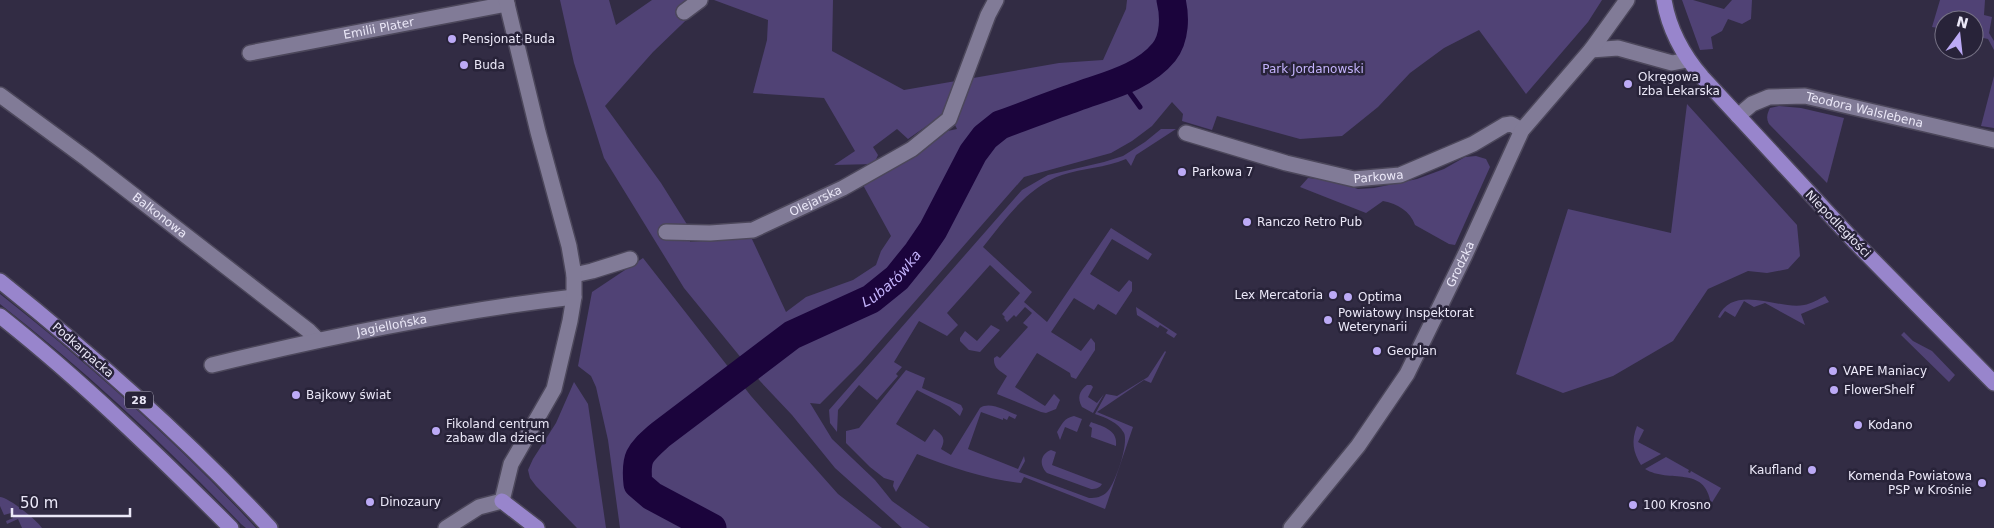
<svg xmlns="http://www.w3.org/2000/svg" width="1994" height="528" viewBox="0 0 1994 528" font-family="'DejaVu Sans',sans-serif">
<style>
.green{fill:#504275}
.lines{fill:none;stroke-linecap:round;stroke-linejoin:round}
.stream{stroke:#1b043c;stroke-width:5}
.river{stroke:#1b043c;stroke-width:29}
.minor-casing{stroke:#4c475b;stroke-width:18}
.major-casing{stroke:#4c475b;stroke-width:18}
.minor{stroke:#817b97;stroke-width:15}
.major{stroke:#9885cc;stroke-width:15}
.poi-dot{fill:#bcaaf6;stroke:#282339;stroke-width:2}
.labels{text-anchor:middle;dominant-baseline:central;stroke-width:5;stroke-linejoin:round;paint-order:stroke}
.shield{fill:#282339;stroke:#b0adbf;stroke-width:1}
.shield-label{font-size:11px;font-weight:bold;fill:#ebe8f8}
.street-label{font-size:12px;fill:#ebe8f8;stroke:#282339}
.poi-label{font-size:12px;fill:#ebe8f8;stroke:#282339;text-anchor:start}
.park-label{font-size:12px;fill:#c4b3fc;stroke:#282339}
.water-label{font-size:14px;font-style:italic;fill:#c5b4fd;stroke:#282339}
</style>
<rect width="100%" height="100%" fill="#322c44"/>
<g class="green">
<path d="M560,0H609L616,25L652,0H707L653,52L605,106L661,183L688,226L690,242L751,237L786,312L806,297L853,280L876,265L881,251L891,236L863,185L938,133L957,129L948,111L908,139L897,129L873,147L878,155L874,164L834,165L855,151L824,98L753,93L767,40L768,20L714,0H833L832,51L904,90L1059,63L1103,60L1126,9L1127,0H1602L1588,22L1526,94L1479,30L1444,48L1410,73L1378,107L1342,136L1300,139L1217,116L1212,130L1182,121L1183,114L1172,102L1152,126L1132,141L1111,153L1024,177L861,363L820,404L810,403L832,439L875,480L892,501L930,528H902L835,468L792,415L760,381L684,288L604,158L574,63Z"/>
<path d="M1682,0H1693L1724,9L1732,0H1752L1751,19L1742,24L1728,19L1722,31L1711,37L1713,49L1700,50Z"/>
<path d="M1940,0H1985L1984,15L1992,17L1989,33L1994,41V50L1988,39L1974,36V20H1944V29L1932,27Z"/>
<path d="M1994,76V128L1981,126Z"/>
<path d="M1687,104L1797,225L1800,256L1788,269L1767,273L1748,271L1708,289L1673,341L1613,376L1563,393L1516,374L1568,209L1671,233Z"/>
<path d="M1779,106L1801,108L1844,118L1827,183L1769,124C1766,118 1767,114 1770,108Z"/>
<path d="M1161,129H1176L1136,155L1131,166L1126,159C1105,168 1083,168 1062,175C1027,187 1005,220 983,247L1032,292L1024,302L1047,322L1111,228L1152,254L1148,260L1112,239L1090,274L1119,292L1129,280L1132,282V291L1116,315L1098,304L1094,310L1074,298L1051,332L1081,351L1091,338L1095,343V350L1076,379L1071,377L1070,373L1037,353L1015,387L1045,406L1054,394L1060,400L1056,409L1046,413L1041,412L997,394L998,391L1007,376C1000,371 993,368 994,358L997,356L1000,358L1028,327L1023,323L1032,313L1025,307L1016,317L1014,315L1007,322L1004,318L1005,317L1002,314L1020,293L990,265L947,313L958,325L947,336L919,321L894,362L902,367L896,374L898,376L877,400L859,385L838,410L837,432L830,423L829,410L1022,190L1048,175L1104,162L1123,156L1145,142Z"/>
<path d="M1476,156L1486,159L1490,167L1455,245L1449,244L1415,225C1410,211 1398,204 1383,201L1366,213L1300,187L1308,178L1330,180L1358,189L1374,188L1417,179L1444,169L1465,157Z"/>
<path d="M643,258L751,396L838,494L882,528H620L608,440L596,387L591,376L578,366L592,292Z"/>
<path d="M0,294C90,365 178,443 256,528H246L241,524C166,446 86,371 0,304Z"/>
<path d="M1825,296L1829,302L1801,314L1805,325L1765,303L1754,307L1744,301L1735,317L1725,311L1720,318L1718,317C1734,283 1778,310 1804,305C1811,304 1819,299 1825,296Z"/>
<path d="M1136,307L1177,334L1174,338L1166,333L1168,330L1160,325L1158,328L1137,315Z"/>
<path d="M991,325L1000,330L980,352L969,350L960,341V338L965,331L977,341Z"/>
<path d="M1904,332L1913,341L1932,351L1955,375L1949,382L1901,335Z"/>
<path d="M1165,351L1166,352L1151,383L1144,380L1097,412L1133,427L1105,509L1024,477L1021,483C985,479 950,467 917,454L896,492L893,486L894,481L884,478L870,467L846,443V431L859,428L906,370L925,378L922,388L961,405L963,409L960,416L950,407L917,390L896,424L925,442L934,429C943,435 946,439 941,449L951,455L980,408C990,401 1006,411 1017,415L1015,419L1009,416L1007,420L1003,418V420L981,412L968,449L1018,469L1024,456L1025,461L1019,472L1089,498C1096,498 1102,497 1107,492C1115,484 1129,444 1124,433C1118,422 1106,418 1095,414L1106,394L1117,396L1148,377Z"/>
<path d="M574,382L588,404L606,528H577L536,486L530,478L528,470L533,459L556,423Z"/>
<path d="M1087,385H1091L1093,387L1088,397L1097,403L1104,394L1093,413L1082,407C1077,398 1079,391 1087,385Z"/>
<path d="M1074,416L1082,419L1077,432L1065,427L1060,440L1057,432C1062,424 1064,418 1074,416Z"/>
<path d="M1091,422C1104,427 1118,430 1116,446L1091,437L1092,428L1089,426Z"/>
<path d="M1637,426L1644,430L1638,442L1661,454L1641,465C1633,452 1631,441 1637,426Z"/>
<path d="M1051,450L1056,452L1052,465L1102,484C1100,488 1096,489 1091,489L1047,473C1039,465 1040,454 1051,450Z"/>
<path d="M1666,457L1689,470L1688,472L1690,473L1691,471L1721,488L1711,504C1705,464 1669,484 1645,469Z"/>
<path d="M0,497C8,497 37,520 42,528H22L18,519L7,524L6,521L13,518L11,513L4,515L0,506Z"/>
</g>
<g class="lines">
<path class="stream" d="M1124,79L1127,89L1140,107"/>
<path class="river" id="s1" d="M712,528L652,496L638,484C635,456 640,453 660,435L792,335L871,299L897,278L918,252L933,230L973,153L985,137L1000,125C1025,116 1050,106 1076,97C1106,86 1143,78 1164,52C1175,38 1175,16 1171,0"/>
<defs>
<g id="minor">
<path d="M684,12L700,0"/>
<path d="M1591,50L1618,48L1672,63L1687,60"/>
<path id="s2" d="M250,53L507,4"/>
<path id="s3" d="M0,95L87,159L309,331L318,340"/>
<path id="s4" d="M1738,116L1752,104L1769,97L1805,96L1994,140"/>
<path id="s5" d="M1186,133L1286,163L1354,179L1400,175L1473,144L1505,125L1511,124L1522,130"/>
<path id="s6" d="M666,232L710,233L753,230L843,188L912,149L949,119L988,15L996,0"/>
<path d="M574,275L592,271L630,259"/>
<path id="s7" d="M212,365C331,336 452,311 574,297"/>
<path d="M446,528L479,507L502,501L511,464L554,389L570,321L574,297V275L569,246L538,132L506,0"/>
<path id="s8" d="M1291,528L1358,446L1407,374L1465,255L1522,130L1591,50L1627,0"/>
</g>
<g id="major">
<path d="M1664,0C1669,29 1683,55 1702,77L1854,241L1994,383"/>
<path d="M0,281C95,357 187,439 270,528"/>
<path d="M0,316C82,381 157,454 231,528"/>
<path d="M502,501L537,528"/>
</g>
</defs>
<use href="#minor" class="minor-casing"/>
<use href="#major" class="major-casing"/>
<use href="#minor" class="minor"/>
<use href="#major" class="major"/>
</g>
<g class="poi-dot">
<circle cx="452" cy="39" r="5"/>
<circle cx="464" cy="65" r="5"/>
<circle cx="1628" cy="84" r="5"/>
<circle cx="1182" cy="172" r="5"/>
<circle cx="1247" cy="222" r="5"/>
<circle cx="1333" cy="295" r="5"/>
<circle cx="1348" cy="297" r="5"/>
<circle cx="1328" cy="320" r="5"/>
<circle cx="1377" cy="351" r="5"/>
<circle cx="1833" cy="371" r="5"/>
<circle cx="1834" cy="390" r="5"/>
<circle cx="296" cy="395" r="5"/>
<circle cx="1858" cy="425" r="5"/>
<circle cx="436" cy="431" r="5"/>
<circle cx="1812" cy="470" r="5"/>
<circle cx="1982" cy="483" r="5"/>
<circle cx="370" cy="502" r="5"/>
<circle cx="1633" cy="505" r="5"/>
</g>
<g class="labels">
<rect class="shield" x="125" y="391.5" width="28" height="17" rx="4"/>
<g class="shield-label">
<text x="139" y="400">28</text>
</g>
<g class="street-label">
<text stroke="none"><textPath href="#s2" startOffset="131">Emilii Plater</textPath></text>
<text stroke="none"><textPath href="#s4" startOffset="134">Teodora Walslebena</textPath></text>
<text stroke="none"><textPath href="#s5" startOffset="199">Parkowa</textPath></text>
<text stroke="none"><textPath href="#s6" startOffset="156">Olejarska</textPath></text>
<text stroke="none"><textPath href="#s3" startOffset="200">Balkonowa</textPath></text>
<text transform="translate(1838 224) rotate(46)">Niepodległości</text>
<text stroke="none"><textPath href="#s8" startOffset="315">Grodzka</textPath></text>
<text stroke="none"><textPath href="#s7" startOffset="184">Jagiellońska</textPath></text>
<text transform="translate(83 350) rotate(41)">Podkarpacka</text>
</g>
<g class="poi-label">
<text x="462" y="39">Pensjonat Buda</text>
<text x="474" y="65">Buda</text>
<text x="1638" y="77">Okręgowa<tspan x="1638" dy="14">Izba Lekarska</tspan></text>
<text x="1192" y="172">Parkowa 7</text>
<text x="1257" y="222">Ranczo Retro Pub</text>
<text x="1323" y="295" text-anchor="end">Lex Mercatoria</text>
<text x="1358" y="297">Optima</text>
<text x="1338" y="313">Powiatowy Inspektorat<tspan x="1338" dy="14">Weterynarii</tspan></text>
<text x="1387" y="351">Geoplan</text>
<text x="1843" y="371">VAPE Maniacy</text>
<text x="1844" y="390">FlowerShelf</text>
<text x="306" y="395">Bajkowy świat</text>
<text x="446" y="424">Fikoland centrum<tspan x="446" dy="14">zabaw dla dzieci</tspan></text>
<text x="1868" y="425">Kodano</text>
<text x="1802" y="470" text-anchor="end">Kaufland</text>
<text x="1972" y="476" text-anchor="end">Komenda Powiatowa<tspan x="1972" dy="14">PSP w Krośnie</tspan></text>
<text x="380" y="502">Dinozaury</text>
<text x="1643" y="505">100 Krosno</text>
</g>
<g class="park-label">
<text x="1313" y="69">Park Jordanowski</text>
</g>
<g class="water-label">
<text stroke="none"><textPath href="#s1" startOffset="425">Lubatówka</textPath></text>
</g>
</g>
<g transform="translate(1959 35) rotate(15)"><circle r="24" fill="#282339" stroke="#767285"/>
<path d="M0-4L9 19L0 12L-9 19Z" fill="#bcaaf6"/>
<text y="-8" font-size="14" font-weight="bold" text-anchor="middle" fill="#ebe8f8">N</text>
</g>
<path d="M12 508v8h118v-8" fill="none" stroke="#ebe8f8" stroke-width="2.5"/>
<text x="20" y="508" font-size="15" fill="#ebe8f8" stroke="#282339" stroke-width="4" paint-order="stroke">50 m</text>
</svg>
